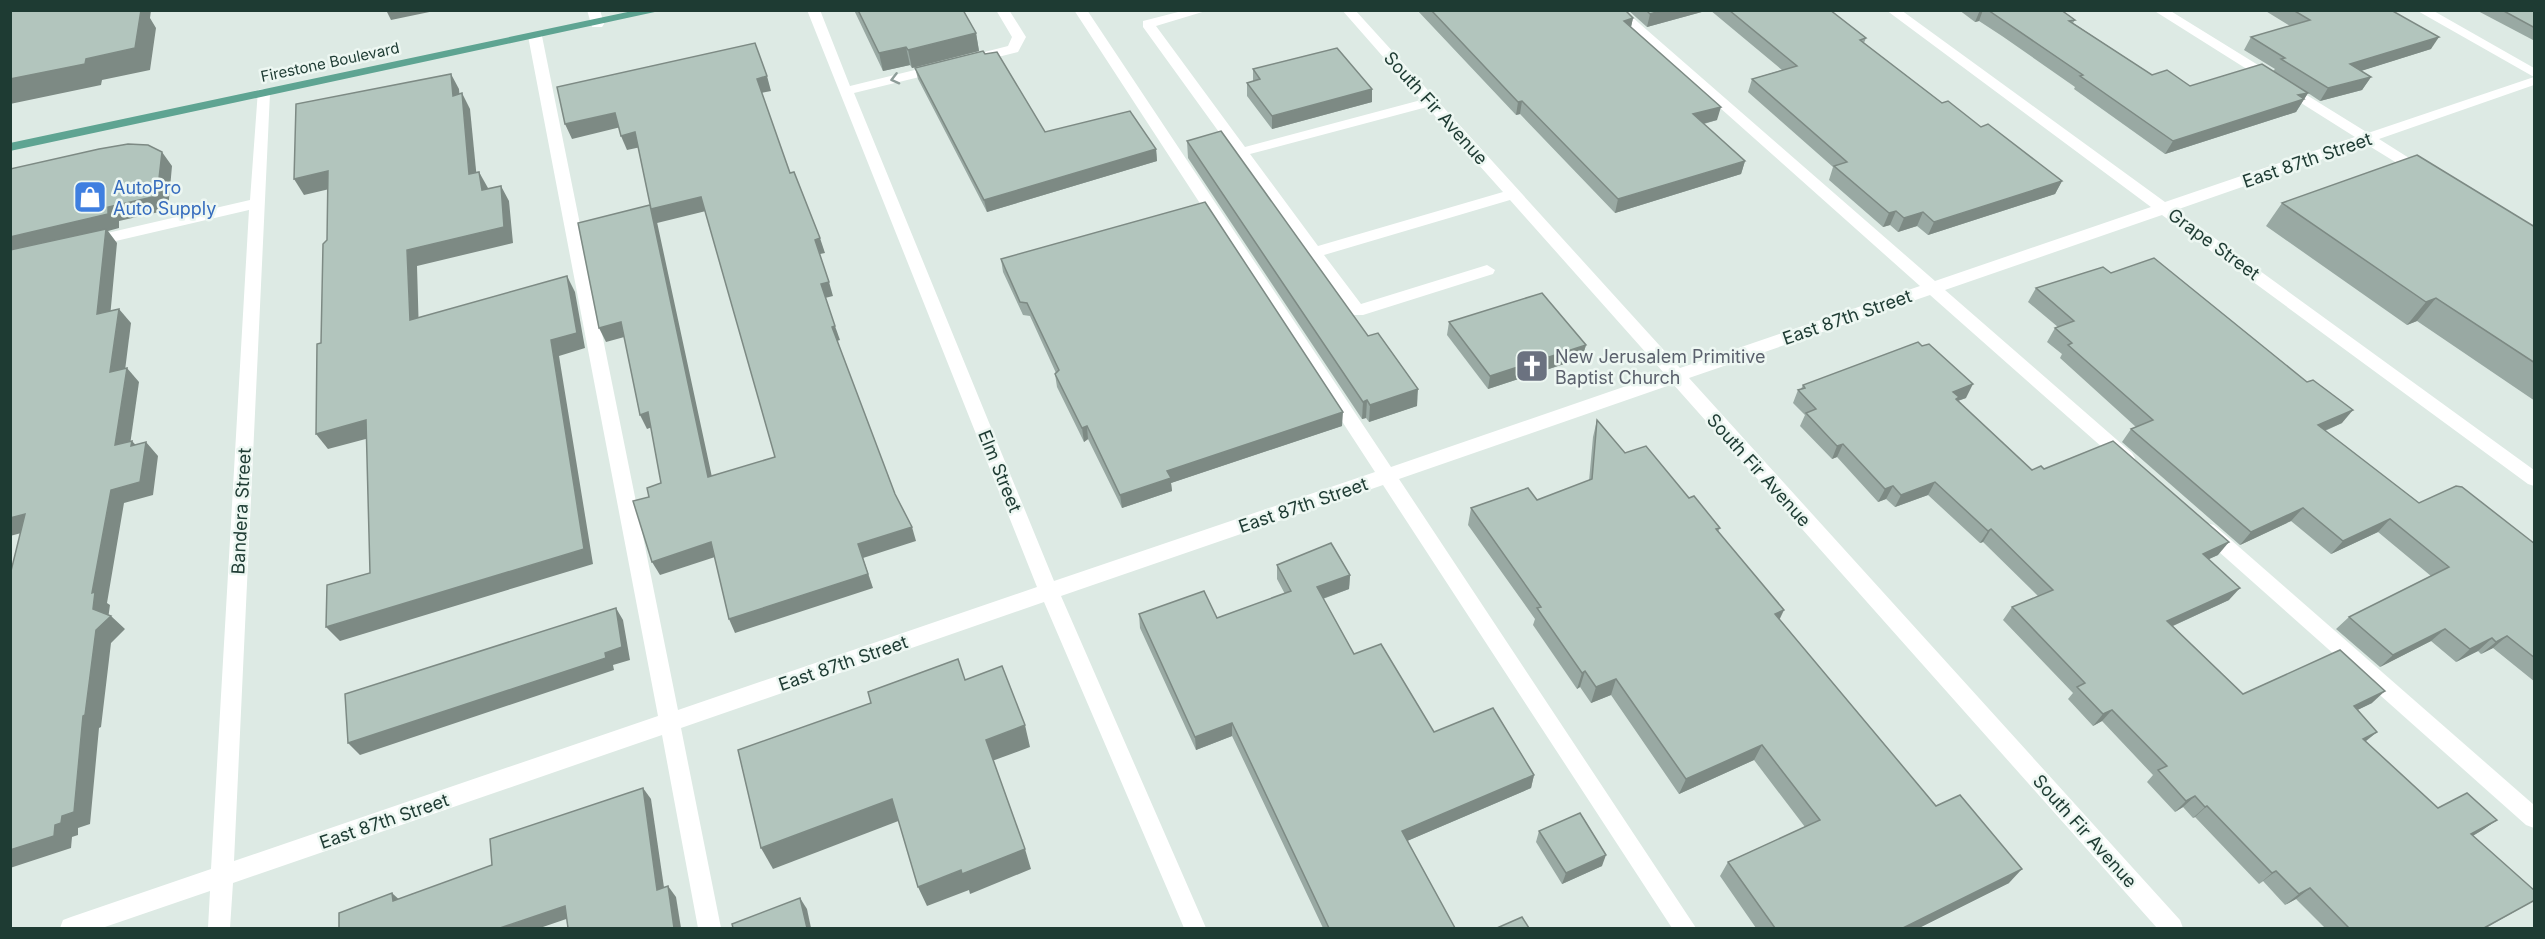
<svg xmlns="http://www.w3.org/2000/svg" width="2545" height="939" viewBox="0 0 2545 939" font-family="Inter,sans-serif">
<style>
.lines{fill:none;stroke-linecap:round;stroke-linejoin:round}
.minor{fill:#fff;fill-rule:evenodd}
.major{fill:#5ea492;fill-rule:evenodd}
.wall{fill:#99a9a3}
.shaded-wall{fill:#7d8a84}
.building{fill:#b2c5bd;stroke:#7d8a84;stroke-width:1.5}
.oneway{stroke:#8e9d99}
.labels{text-anchor:middle;dominant-baseline:central;stroke-width:5;stroke-linejoin:round;paint-order:stroke}
.far-street-label{font-size:15px;fill:#1e3b33;stroke:#edf7f2}
.street-label{font-size:18px;fill:#1e3b33;stroke:#edf7f2}
.shop-label{font-size:18px;fill:#366cbe;stroke:#edf7f2;text-anchor:start}
.worship-label{font-size:18px;fill:#5b616d;stroke:#edf7f2;text-anchor:start}
</style>
<rect width="100%" height="100%" fill="#ddeae4"/>
<g class="lines">
<g class="minor">
<path d="M587,10H600L604,24L602,27H592Z"/>
<path d="M807,10H820L850,86L939,64L946,68L944,71L854,93L1054,581L1375,472L1074,10H1087L1391,467L1664,373L1510,200L1324,255L1361,304L1487,265L1495,270L1493,274L1363,315H1351L1143,27V21L1186,10H1209L1156,26L1245,147L1421,100L1342,10H1355L1680,368L1920,286L1610,10H1624L1935,281L2151,207L1886,10H1901L2165,202L2355,137L2153,10H2169L2368,133L2534,77L2416,10H2432L2534,68V85L2379,139L2428,170L2430,173L2428,176H2418L2366,144L2176,210L2534,470V486L2528,484L2162,215L1945,290L2132,453L2135,458L2132,463H2120L1930,295L1689,378L2180,920L2183,928H2157L1673,384L1399,479L1696,928H1672L1383,485L1061,596L1206,928H1184L1044,602L681,728L721,928H698L662,735L233,883L230,928H208L210,891L102,928H60L63,920L71,917L211,869L249,210L90,247L82,242L90,237L250,200L258,90L263,89L270,93L234,861L658,716L528,36L530,33H540L542,36L678,710L1037,587ZM1427,107L1503,192L1318,246L1250,154Z"/>
<path d="M996,10H1009L1026,37L1018,52L974,63L969,62V56L1008,46L1012,37Z"/>
<path d="M2207,523L2214,525L2534,805V828L2526,825L2200,535L2198,530L2200,525Z"/>
</g>
<path class="major" d="M637,10H664L10,151V143Z"/>
</g>
<g class="wall">
<path d="M854,10H963L976,33L979,51L912,68L910,65L883,71Z"/>
<path d="M1417,10H1625L1633,18L1631,27L1717,120L1704,124L1745,161L1741,174L1615,213L1520,114L1516,115Z"/>
<path d="M1628,10H1709L1647,27Z"/>
<path d="M1710,10H1830L1866,38L1864,43L1942,103L1981,127L2062,181L2055,194L1928,235L1917,226L1898,232L1890,225L1883,227L1829,180L1833,167L1748,92L1752,79L1782,70Z"/>
<path d="M1959,10H2061L2075,20L2073,23L2152,75L2190,86L2273,71L2275,69L2244,50L2251,37L2290,26L2264,10H2391L2431,49L2360,71L2371,77L2362,90L2320,101L2308,93L2296,112L2165,154L2074,89L2075,87L2002,36L1979,21L1975,22Z"/>
<path d="M2476,10H2535V40H2533Z"/>
<path d="M985,54L1045,132L1156,149L1157,161L987,212L918,79L915,68Z"/>
<path d="M1253,69L1372,102L1272,129L1247,96V83L1253,81Z"/>
<path d="M1187,141L1417,406L1369,422L1366,418L1362,419L1188,158Z"/>
<path d="M2282,203L2535,227V401L2417,321L2407,325L2266,226Z"/>
<path d="M1001,259L1342,426L1171,483L1172,491L1122,508L1088,439L1084,442L1057,387L1055,374L1056,373L1030,316L1023,315L1003,272Z"/>
<path d="M2111,273L2342,423L2325,431L2419,503L2535,544V682L2493,648L2481,654L2478,651L2456,662L2431,641L2380,667L2336,629L2349,617L2431,576L2378,532L2331,554L2291,521L2240,545L2122,442L2131,429L2136,427L2060,358L2062,354L2047,342L2055,328L2058,327L2028,302L2036,288Z"/>
<path d="M1449,322L1586,345L1582,358L1488,389L1447,335Z"/>
<path d="M1803,385L1966,398L1958,401L2032,470L2044,469L2218,555L2208,559L2229,600L2173,626L2243,694L2372,703L2357,710L2377,732L2365,742L2438,808L2497,820L2473,836L2535,900L2486,928H2325L2296,899L2285,905L2263,881L2259,884L2195,817L2193,818L2183,807L2175,812L2147,782L2153,775L2102,721L2093,726L2068,699L2073,693L2003,620L2012,607L2038,596L1983,542L1980,543L1928,495L1895,507L1886,499L1878,502L1837,457L1832,459L1800,426L1805,415L1793,403L1798,390L1801,389Z"/>
<path d="M1597,420L1625,453L1689,498L1720,528L1718,532L1780,620L1936,806L2009,883L1919,928H1756L1720,876L1728,862L1805,827L1754,760L1679,794L1611,695L1591,703L1580,687L1577,689L1533,625L1535,619L1468,525L1471,508L1537,500L1589,481L1593,437Z"/>
<path d="M1277,565L1350,575L1349,589L1323,599L1354,654L1434,732L1534,775L1531,788L1407,841L1455,928H1323L1232,736L1196,750L1140,628L1139,614L1217,618L1285,594L1277,579Z"/>
<path d="M1539,831L1602,866L1562,884L1536,842Z"/>
</g>
<g class="shaded-wall">
<path d="M135,10H151L150,18L156,28L150,70L102,80L101,85L10,104V79L86,59Z"/>
<path d="M386,10H439L391,20Z"/>
<path d="M1663,10H1709L1647,27L1650,14Z"/>
<path d="M1980,10H1983L1979,21L1975,22Z"/>
<path d="M1633,18L1630,31L1624,21Z"/>
<path d="M976,33L979,51L912,68L908,50Z"/>
<path d="M2439,37L2431,49L2342,77L2350,64Z"/>
<path d="M906,47L910,65L883,71L879,53Z"/>
<path d="M451,74L459,89L461,111L453,96Z"/>
<path d="M767,76L771,91L761,93L757,79Z"/>
<path d="M2371,77L2362,90L2320,101L2328,88Z"/>
<path d="M1372,89V102L1272,129V116Z"/>
<path d="M462,93L470,109L478,190L469,174Z"/>
<path d="M2308,93L2296,112L2165,154L2173,141L2298,95Z"/>
<path d="M1522,101L1520,114L1516,115L1518,102Z"/>
<path d="M1721,107L1717,120L1690,127L1693,114Z"/>
<path d="M615,113L621,127L572,139L565,124Z"/>
<path d="M635,132L641,147L627,150L621,136Z"/>
<path d="M1156,149L1157,161L987,212L984,200Z"/>
<path d="M162,152L172,166L168,210L119,221V228L108,231L117,243L109,328L10,254V237L108,207Z"/>
<path d="M1745,161L1741,174L1615,213L1618,199Z"/>
<path d="M328,171L338,187L304,195L294,179Z"/>
<path d="M479,172L488,188L490,206L482,190Z"/>
<path d="M2062,181L2055,194L1928,235L1934,222Z"/>
<path d="M501,186L509,201L513,243L417,266L419,335L410,320L407,250Z"/>
<path d="M701,197L706,211L657,223V222L715,491L708,477L650,205Z"/>
<path d="M1896,211L1890,225L1883,227L1889,213Z"/>
<path d="M1923,212L1917,226L1898,232L1904,218Z"/>
<path d="M820,238L825,253L820,254L815,240Z"/>
<path d="M567,276L575,292L585,348L559,356L593,564L340,641L326,627L584,549L551,340Z"/>
<path d="M829,282L833,296L825,298L821,284Z"/>
<path d="M2436,298L2417,321L2407,325L2426,302Z"/>
<path d="M119,309L131,323L123,386L110,372Z"/>
<path d="M621,322L628,336L606,342L599,328Z"/>
<path d="M835,326L840,340L837,341L832,327Z"/>
<path d="M1586,345L1582,358L1488,389L1490,376Z"/>
<path d="M127,368L139,382L128,459L115,445Z"/>
<path d="M1973,384L1966,398L1957,401L1953,392Z"/>
<path d="M1418,389L1417,406L1369,422L1370,405Z"/>
<path d="M1367,400L1366,418L1362,419L1363,402Z"/>
<path d="M2353,410L2342,423L2307,438L2318,425Z"/>
<path d="M648,412L655,426L647,429L640,415Z"/>
<path d="M1343,412L1342,426L1171,483L1172,491L1122,508L1120,495L1167,471Z"/>
<path d="M366,420L377,436L328,449L316,434Z"/>
<path d="M1087,426L1088,439L1084,442L1082,428Z"/>
<path d="M132,441L144,454L146,442L158,456L153,495L124,503L107,603L110,605L108,619L111,616L125,629L111,643L101,727L99,728L90,824L78,828V835L72,837L71,848L10,868V850L55,825L93,609L92,593L111,490Z"/>
<path d="M1843,444L1837,457L1832,459L1837,446Z"/>
<path d="M1935,482L1928,495L1895,507L1901,495Z"/>
<path d="M1893,486L1886,499L1878,502L1885,489Z"/>
<path d="M2303,508L2291,521L2240,545L2251,532Z"/>
<path d="M25,514L40,528L10,536V518Z"/>
<path d="M2390,519L2378,532L2331,554L2343,541Z"/>
<path d="M912,527L916,541L863,558L873,588L735,633L729,619L858,544Z"/>
<path d="M1991,529L1983,542L1980,543L1988,531Z"/>
<path d="M711,542L718,556L660,575L652,562Z"/>
<path d="M2229,542L2218,555L2192,567L2203,554Z"/>
<path d="M1350,575L1349,589L1316,601L1317,587Z"/>
<path d="M2240,588L2229,600L2157,633L2167,621Z"/>
<path d="M616,608L623,620L630,660L613,665L614,670L360,755L348,743L605,653Z"/>
<path d="M1784,610L1776,627L1775,614Z"/>
<path d="M2445,629L2431,641L2380,667L2393,655Z"/>
<path d="M2507,636L2493,648L2481,654L2496,642Z"/>
<path d="M2492,638L2478,651L2456,662L2470,649Z"/>
<path d="M1585,671L1580,687L1577,689L1582,673Z"/>
<path d="M1616,679L1611,695L1591,703L1596,687Z"/>
<path d="M2385,691L2372,703L2341,718L2354,706Z"/>
<path d="M2112,710L2102,721L2093,726L2103,714Z"/>
<path d="M1232,723V736L1196,750L1195,737Z"/>
<path d="M1025,725L1030,747L992,761L986,740Z"/>
<path d="M2377,732L2363,743V739Z"/>
<path d="M1762,745L1754,760L1679,794L1686,779Z"/>
<path d="M1534,775L1531,788L1400,844L1402,831Z"/>
<path d="M643,788L651,799L666,901L657,890Z"/>
<path d="M2195,796L2183,807L2175,812L2186,801Z"/>
<path d="M892,799L901,820L773,869L761,848Z"/>
<path d="M2207,806L2195,817L2193,818L2205,807Z"/>
<path d="M2497,820L2481,831L2456,845L2471,834Z"/>
<path d="M1025,849L1031,869L970,894L969,890L927,906L918,887L961,870Z"/>
<path d="M1606,855L1602,866L1562,884L1566,873Z"/>
<path d="M2022,869L2009,883L1919,928H1903Z"/>
<path d="M2276,871L2263,881L2259,884L2272,873Z"/>
<path d="M668,886L676,897L681,928H674Z"/>
<path d="M2310,888L2296,899L2285,905L2299,894Z"/>
<path d="M392,893L404,904L393,901Z"/>
<path d="M800,898L807,909L811,928H807Z"/>
<path d="M565,906L575,916L540,928H500Z"/>
</g>
<g class="building">
<path d="M10,10H141L135,48L86,59L85,64L10,79Z"/>
<path d="M858,10H963L976,33L908,50L906,47L879,53Z"/>
<path d="M1431,10H1625L1633,18L1624,21L1721,107L1693,114L1745,161L1618,199L1522,101L1518,102Z"/>
<path d="M1646,10H1663L1650,14Z"/>
<path d="M1729,10H1830L1866,38L1860,40L1942,103L1948,101L1981,127L1988,124L2062,181L1934,222L1923,212L1904,218L1896,211L1889,213L1834,166L1847,162L1752,79L1797,66Z"/>
<path d="M1988,10H2061L2075,20L2069,21L2152,75L2167,70L2190,86L2262,64L2308,93L2298,95L2304,99L2173,141L2080,76L2083,75Z"/>
<path d="M2293,10H2391L2439,37L2350,64L2371,77L2328,88L2281,59L2285,58L2251,37L2310,20Z"/>
<path d="M2502,10H2535V28Z"/>
<path d="M755,43L767,76L757,79L790,173L794,172L820,238L815,240L829,282L821,284L835,326L832,327L895,494L912,527L858,544L868,574L729,619L711,542L652,562L633,501L649,497L647,488L661,483L648,412L640,415L621,322L599,328L578,223L650,205L708,477L775,457L701,197L651,209L635,132L621,136L615,113L565,124L557,87Z"/>
<path d="M1337,48L1372,89L1272,116L1247,83L1260,79L1253,69Z"/>
<path d="M983,51L985,54L997,52L1045,132L1130,111L1156,149L984,200L915,68Z"/>
<path d="M451,74L453,96L462,93L469,174L479,172L482,190L501,186L504,227L407,250L410,320L567,276L577,333L551,340L584,549L326,627L327,585L370,573L366,420L316,434L317,344L321,343L323,244L327,240L328,171L294,179L296,104Z"/>
<path d="M1221,131L1368,336L1378,333L1418,389L1370,405L1367,400L1363,402L1187,141Z"/>
<path d="M128,144L148,145L162,152L157,196L108,207V214L10,237V169L99,149Z"/>
<path d="M2417,155L2535,227V363L2436,298L2426,302L2282,203Z"/>
<path d="M1205,202L1343,412L1167,471L1171,478L1120,495L1087,426L1082,428L1055,374L1059,370L1027,303L1020,302L1001,259Z"/>
<path d="M106,229L97,314L119,309L110,372L127,368L115,445L132,441L131,446L146,442L140,482L111,490L92,593L95,592L93,609L111,616L96,630L85,715L83,716L74,812L62,816L61,823L55,825L54,836L10,850V575L25,514L10,518V250Z"/>
<path d="M2154,258L2307,382L2313,380L2353,410L2318,425L2419,503L2456,486L2462,487L2535,544V658L2507,636L2496,642L2492,638L2470,649L2445,629L2393,655L2349,617L2449,567L2390,519L2343,541L2303,508L2251,532L2131,429L2153,420L2068,345L2072,343L2055,328L2074,321L2036,288L2103,267L2111,273Z"/>
<path d="M1542,293L1586,345L1490,376L1449,322Z"/>
<path d="M1918,342L1922,346L1929,344L1973,384L1953,392L1959,397L1956,399L2032,470L2041,466L2044,469L2113,441L2229,542L2203,554L2240,588L2167,621L2243,694L2340,650L2385,691L2354,706L2377,732L2363,739L2438,808L2467,793L2497,820L2471,834L2535,891V900L2484,928H2349L2310,888L2299,894L2276,871L2272,873L2207,806L2205,807L2195,796L2186,801L2158,770L2167,766L2112,710L2103,714L2077,687L2085,683L2012,607L2053,590L1991,529L1988,531L1935,482L1901,495L1893,486L1885,489L1843,444L1837,446L1806,413L1816,409L1798,390L1805,388L1803,385Z"/>
<path d="M1597,420L1625,453L1646,446L1689,498L1694,496L1720,528L1716,529L1784,610L1775,614L1936,806L1960,795L2022,869L1903,928H1775L1728,862L1820,820L1762,745L1686,779L1616,679L1596,687L1585,671L1582,673L1537,608L1541,607L1471,508L1528,488L1537,500L1592,479Z"/>
<path d="M1331,543L1350,575L1317,587L1354,654L1381,644L1434,732L1493,708L1534,775L1402,831L1455,928H1329L1232,723L1195,737L1139,614L1204,591L1217,618L1291,591L1277,565Z"/>
<path d="M616,608L622,647L605,653L606,658L348,743L345,694Z"/>
<path d="M958,659L965,680L1002,666L1025,725L986,740L1025,849L962,874L961,870L918,887L892,799L761,848L738,750L871,703L868,692Z"/>
<path d="M643,788L657,890L668,886L674,928H568L565,906L500,928H339V913L392,893L393,901L492,865L490,839Z"/>
<path d="M1580,813L1606,855L1566,873L1539,831Z"/>
<path d="M800,898L807,928H733L732,924Z"/>
<path d="M1522,917L1529,928H1497Z"/>
</g>
<defs><path id="oneway-chevron" d="M-2-3.5L2.5 0L-2 3.5" fill="none" stroke-width="1.6" stroke-linecap="round" stroke-linejoin="round" transform="scale(1.5)"/></defs>
<use class="oneway" href="#oneway-chevron" transform="translate(895 79) rotate(166)"/>
<defs>
<symbol id="shop-square" viewBox="-11 -11 22 22"><rect x="-9" y="-9" width="18" height="18" rx="4" fill="#3f7fe0" stroke="#edf7f2"/><path d="M-5-2.5h2.3a2.7 3.5 0 0 1 5.4 0H5L5.5 6h-11ZM-1.5-2.5h3a1.5 2.3 0 0 0-3 0Z" fill="#fff"/></symbol>
<symbol id="church-square" viewBox="-11 -11 22 22"><rect x="-9" y="-9" width="18" height="18" rx="4" fill="#6b7280" stroke="#edf7f2"/><path d="M-1.2-6h2.4v3.5h3.3v2.4h-3.3V6h-2.4V-.1h-3.3v-2.4h3.3Z" fill="#fff"/></symbol>
</defs>
<g fill-rule="evenodd">
<use href="#shop-square" x="71" y="178" width="38" height="38"/>
<use href="#church-square" x="1513" y="347" width="38" height="38"/>
</g>
<g class="labels">
<g class="far-street-label">
<text transform="translate(330 62) rotate(-12)">Firestone Boulevard</text>
</g>
<g class="street-label">
<text transform="translate(1436 108) rotate(48)">South Fir Avenue</text>
<text transform="translate(2307 160) rotate(-19)">East 87th Street</text>
<text transform="translate(2214 244) rotate(36)">Grape Street</text>
<text transform="translate(1847 317) rotate(-19)">East 87th Street</text>
<text transform="translate(1759 470) rotate(48)">South Fir Avenue</text>
<text transform="translate(1000 471) rotate(68)">Elm Street</text>
<text transform="translate(1303 505) rotate(-19)">East 87th Street</text>
<text transform="translate(241 511) rotate(-87)">Bandera Street</text>
<text transform="translate(843 663) rotate(-19)">East 87th Street</text>
<text transform="translate(384 821) rotate(-19)">East 87th Street</text>
<text transform="translate(2085 831) rotate(48)">South Fir Avenue</text>
</g>
<g class="shop-label">
<text x="113" y="187">AutoPro<tspan x="113" dy="21">Auto Supply</tspan></text>
</g>
<g class="worship-label">
<text x="1555" y="356">New Jerusalem Primitive<tspan x="1555" dy="21">Baptist Church</tspan></text>
</g>
</g>
<rect width="2545" height="939" fill="none" stroke="#1e3b33" stroke-width="24"/>
</svg>
